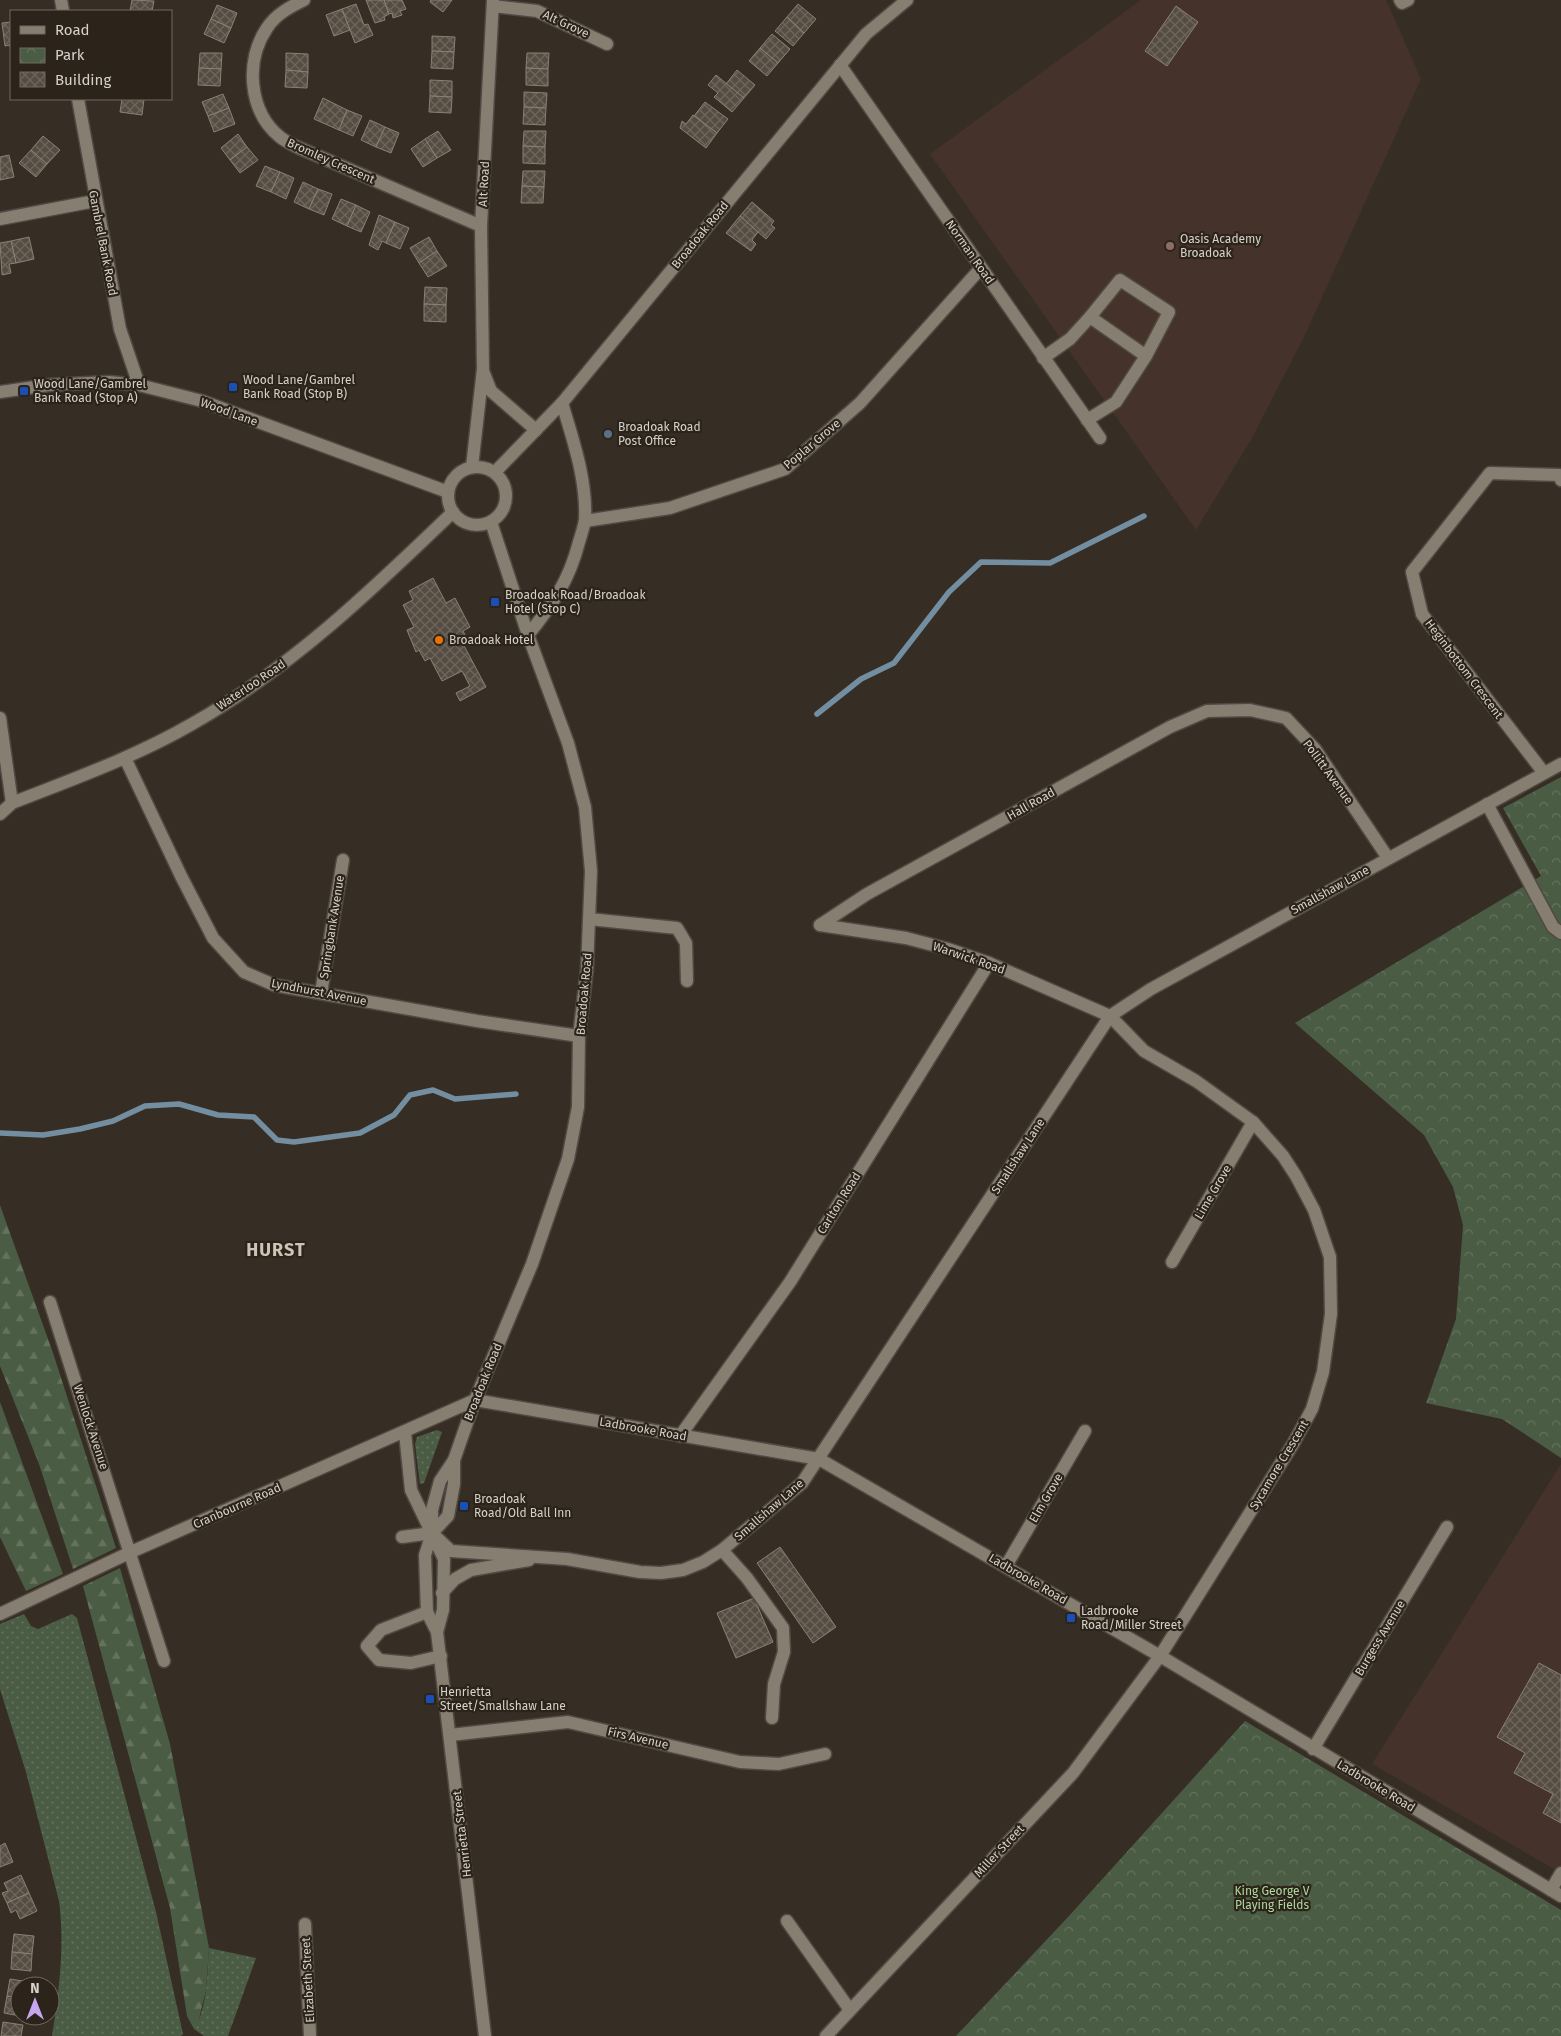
<svg xmlns="http://www.w3.org/2000/svg" width="1561" height="2036" viewBox="0 0 1561 2036" font-family="'Fira Sans',sans-serif">
<style>
.education{fill:#45322a}
.grass{fill:url(#grass-dots)}
.forest{fill:url(#forest-firs)}
.park{fill:url(#park-crowns)}
.lines{fill:none;stroke-linecap:round;stroke-linejoin:round}
.stream{stroke:#748ea1;stroke-width:5.5}
.building{fill:url(#building-cross-hatch);stroke:#8a8175}
.minor-casing{stroke:#514a42;stroke-width:15}
.minor{stroke:#877e72;stroke-width:12}
.education-dot{fill:#8d6e63;stroke:#2c241a;stroke-width:2}
.transit-dot{fill:#1a4fb4;stroke:#2c241a;stroke-width:2}
.service-dot{fill:#5c6f8a;stroke:#2c241a;stroke-width:2}
.food-dot{fill:#e8710a;stroke:#2c241a;stroke-width:2}
.labels{text-anchor:middle;dominant-baseline:central;stroke-width:4.5;stroke-linejoin:round;paint-order:stroke}
.street-label{font-size:12px;fill:#d6d1ca;stroke:#2c241a}
.poi-label{font-size:12px;fill:#d6d1ca;stroke:#2c241a;text-anchor:start}
.park-label{font-size:12px;fill:#adda9e;stroke:#2c241a}
.district-label{font-size:18px;font-weight:bold;letter-spacing:1px;fill:#cdc3b6;stroke:#2c241a}
</style>
<defs>
<pattern id="grass-dots" width="8" height="8" patternUnits="userSpaceOnUse" patternTransform="scale(1.25)"><rect width="8" height="8" fill="#4b5c45"/><path d="M2 2h.1M6 6h.1" fill="none" stroke="#64725e" stroke-width="1.8" stroke-linecap="round"/></pattern>
<pattern id="forest-firs" width="22" height="20" patternUnits="userSpaceOnUse" patternTransform="scale(1.25)"><rect width="22" height="20" fill="#4b5c45"/><path d="M5 1l3.5 6h-7zM16 11l3.5 6h-7z" fill="#64725e"/></pattern>
<pattern id="park-crowns" width="20" height="18" patternUnits="userSpaceOnUse" patternTransform="scale(1.25)"><rect width="20" height="18" fill="#4b5c45"/><path d="M2 6a3 3 0 1 1 6 0M12 15a3 3 0 1 1 6 0" fill="none" stroke="#64725e"/></pattern>
<pattern id="building-cross-hatch" width="8" height="8" patternUnits="userSpaceOnUse" patternTransform="scale(1.25)"><rect width="8" height="8" fill="#564d42"/><path d="M0 0l8 8M0 8l8-8" fill="none" stroke="#6e665c"/></pattern>
</defs>
<rect width="100%" height="100%" fill="#362e24"/>
<g class="education">
<path d="M1141,0H1386L1421,79L1304,337L1252,438L1196,530L930,154Z"/>
<path d="M1561,1464V1873L1372,1764Z"/>
</g>
<g class="grass">
<path d="M437,1430L442,1432L424,1483L420,1484L415,1444L417,1437Z"/>
<path d="M24,1614L31,1626L38,1629L72,1614L77,1618L156,1912L183,2034L181,2036H52C59,1992 65,1946 59,1901L26,1772L0,1689V1624Z"/>
<path d="M209,1948L256,1958L228,2036H204L194,2029C208,2007 207,1973 209,1948Z"/>
</g>
<g class="forest">
<path d="M0,1205L53,1353L116,1548L73,1569L39,1464L0,1366Z"/>
<path d="M0,1402L63,1574L26,1591L0,1537Z"/>
<path d="M120,1568L170,1744L209,1948L206,1990L198,2023L194,2029L187,2016L170,1908L83,1586Z"/>
</g>
<g class="park">
<path d="M1561,777V1458L1502,1419L1426,1403L1456,1319L1463,1225L1453,1187L1424,1135L1295,1023L1541,876L1503,808Z"/>
<path d="M1245,1721L1561,1910V2036H956L1069,1916Z"/>
</g>
<g class="lines">
<g class="stream">
<path d="M817,714L861,679L894,663L949,592L981,562L1050,563L1144,516"/>
<path d="M0,1133L43,1135L80,1129L113,1121L145,1106L179,1104L218,1115L254,1117L277,1140L294,1142L360,1133L394,1115L410,1095L433,1090L455,1099L516,1094"/>
</g>
</g>
<g class="building">
<path d="M132,0L154,1L152,11H130Z"/>
<path d="M366,0H384L389,14L384,17L385,20L375,23Z"/>
<path d="M384,0H402L406,9L400,11L402,15L393,18L392,13L389,14Z"/>
<path d="M431,0H452L443,12L430,2Z"/>
<path d="M356,4L364,25L368,24L373,35L355,43L342,9Z"/>
<path d="M798,4L816,19L804,33L787,17Z"/>
<path d="M217,5L237,13L231,28L211,19Z"/>
<path d="M1176,6L1198,22L1167,66L1145,51Z"/>
<path d="M342,9L350,30L334,36L326,15Z"/>
<path d="M787,17L804,33L793,46L775,31Z"/>
<path d="M211,19L231,28L224,43L204,34Z"/>
<path d="M11,22V53L10,45L5,46L2,23Z"/>
<path d="M772,34L790,49L778,63L760,48Z"/>
<path d="M432,36L455,37L454,52L432,51Z"/>
<path d="M760,48L778,63L767,76L749,61Z"/>
<path d="M432,51L454,52L453,69L431,68Z"/>
<path d="M200,53H222L221,69L199,68Z"/>
<path d="M286,53L308,54V72L286,70Z"/>
<path d="M527,53H549L548,69L526,68Z"/>
<path d="M199,68L221,69L220,86L198,85Z"/>
<path d="M526,68L548,69V86L526,85Z"/>
<path d="M286,70L308,72L307,88L285,87Z"/>
<path d="M737,70L755,85L744,98L726,84Z"/>
<path d="M716,75L744,98L732,112L714,97L718,93L708,85Z"/>
<path d="M430,80L452,81V97L430,96Z"/>
<path d="M524,92L547,93L546,108L524,107Z"/>
<path d="M223,94L229,108L208,116L202,102Z"/>
<path d="M430,96L452,97L451,113L429,112Z"/>
<path d="M323,98L347,110L339,130L314,119Z"/>
<path d="M122,99H144L142,115L120,112Z"/>
<path d="M705,102L728,119L717,133L694,116Z"/>
<path d="M524,107L546,108L545,125L523,124Z"/>
<path d="M229,108L235,124L214,132L208,116Z"/>
<path d="M347,110L362,116L353,136L339,130Z"/>
<path d="M693,115L717,133L706,148L680,128L682,121L686,124Z"/>
<path d="M370,120L385,127L376,147L361,140Z"/>
<path d="M385,127L399,133L391,153L376,147Z"/>
<path d="M438,131L451,150L437,158L425,139Z"/>
<path d="M524,131H546L545,147L523,146Z"/>
<path d="M238,134L247,147L230,160L221,148Z"/>
<path d="M43,136L60,150L47,164L31,150Z"/>
<path d="M425,139L437,158L423,167L411,149Z"/>
<path d="M523,146L545,147V164L523,163Z"/>
<path d="M247,147L258,160L240,173L230,160Z"/>
<path d="M31,150L47,164L36,177L19,163Z"/>
<path d="M9,155L14,177L0,180V157Z"/>
<path d="M265,166L280,172L271,192L256,186Z"/>
<path d="M523,171H545L544,187L522,186Z"/>
<path d="M280,172L294,178L286,199L271,192Z"/>
<path d="M303,182L318,189L309,209L294,202Z"/>
<path d="M522,186L544,187L543,203H521Z"/>
<path d="M318,189L332,194L324,215L309,209Z"/>
<path d="M341,199L356,205L347,226L332,219Z"/>
<path d="M752,202L774,221L771,225L775,228L766,239L740,216Z"/>
<path d="M356,205L370,212L361,232L347,226Z"/>
<path d="M379,215L395,222L386,243L382,241L378,250L369,245Z"/>
<path d="M740,216L758,232L752,240L756,244L751,251L726,233Z"/>
<path d="M395,222L409,228L400,249L386,243Z"/>
<path d="M29,237L34,259L16,263L11,241Z"/>
<path d="M429,237L437,251L419,263L410,248Z"/>
<path d="M11,241L16,263L9,264L11,273L2,275L0,243Z"/>
<path d="M437,251L447,266L428,277L419,263Z"/>
<path d="M425,287L447,288L446,305L424,304Z"/>
<path d="M424,304L446,305V322L424,321Z"/>
<path d="M433,578L446,603L455,598L470,627L463,631L467,639L462,642L486,687L460,701L456,693L470,686L462,671L442,681L430,658L425,661L419,650L416,652L407,630L414,627L403,605L413,600L409,591Z"/>
<path d="M780,1547L836,1627L813,1643L757,1563Z"/>
<path d="M754,1598L773,1642L736,1658L717,1613Z"/>
<path d="M1539,1663L1561,1675V1823L1543,1813L1553,1794L1514,1773L1525,1753L1497,1737Z"/>
<path d="M5,1843L13,1862L0,1867V1846Z"/>
<path d="M21,1875L29,1893L7,1903L2,1893L8,1891L4,1883Z"/>
<path d="M29,1893L37,1911L20,1919L16,1910L11,1913L7,1903Z"/>
<path d="M14,1934L34,1936L32,1954L12,1952Z"/>
<path d="M12,1952L32,1954L31,1971L11,1969Z"/>
<path d="M10,1979L29,1982V1986H20V1998L7,1996Z"/>
<path d="M7,1996L20,1998V2016L4,2013Z"/>
<path d="M3,2022L23,2025L21,2036H1Z"/>
</g>
<g class="lines">
<defs>
<g id="minor">
<path d="M61,0L63,11"/>
<path d="M304,0C290,7 276,14 267,28C245,60 248,111 280,137C285,141 291,144 297,147L481,226"/>
<path d="M1400,0L1402,3L1408,0"/>
<path d="M493,6L537,11L607,44"/>
<path d="M840,65L1100,438"/>
<path d="M78,99L120,329L139,385"/>
<path d="M0,219L95,201"/>
<path d="M1090,317L1120,280L1169,312L1146,356"/>
<path d="M1043,358L1070,339L1090,317L1146,356L1116,402L1087,420"/>
<path d="M483,371L491,391L536,430"/>
<path d="M0,392L48,385L109,382L139,385L202,401L448,492"/>
<circle cx="477" cy="496" r="29"/>
<path d="M472,467L483,369L481,226L493,0"/>
<path d="M495,472L562,403L866,34L907,0"/>
<path d="M585,521L670,508L785,469L860,403L981,268"/>
<path d="M528,635C553,604 569,581 579,542C581,535 584,527 585,520C587,480 573,440 562,403"/>
<path d="M0,718L12,803"/>
<path d="M125,758L181,876L213,938L244,972L274,985L477,1021L579,1036"/>
<path d="M1544,773L1422,614L1412,572L1490,473L1559,475L1561,480"/>
<path d="M1487,804L1553,927L1561,933"/>
<path d="M0,814L12,803C73,779 135,757 192,724C291,668 372,590 453,512"/>
<path d="M589,919L677,928L686,943L687,981"/>
<path d="M820,925L906,938L948,949L989,963L1110,1016L1144,1051L1196,1081L1253,1122L1283,1156L1296,1176L1314,1210L1330,1257L1331,1314L1323,1372L1312,1409L1293,1444L1160,1656L1073,1773L826,2036"/>
<path d="M820,925L867,894L1170,727L1207,711L1250,710L1286,718L1315,749L1388,858"/>
<path d="M321,993L343,860"/>
<path d="M1172,1262L1253,1122"/>
<path d="M50,1302L164,1661"/>
<path d="M475,1400L819,1459L1160,1656L1561,1896"/>
<path d="M405,1433L411,1490L444,1559L443,1610L437,1632"/>
<path d="M680,1436L790,1282L989,963"/>
<path d="M432,1533L451,1551L567,1559L640,1572L661,1573L683,1570L703,1562L722,1550L802,1483L1110,1016L1151,989L1561,764"/>
<path d="M432,1533L448,1516L454,1484V1460"/>
<path d="M402,1537L432,1533"/>
<path d="M722,1550L747,1578L783,1628L784,1652L774,1684L772,1718"/>
<path d="M1006,1566L1085,1431"/>
<path d="M442,1593L455,1579L471,1570L529,1560"/>
<path d="M427,1612L381,1630L367,1646L379,1660L411,1663L441,1656"/>
<path d="M0,1614L131,1552L475,1400"/>
<path d="M450,1735L568,1722L740,1762L779,1764L825,1754"/>
<path d="M1313,1749L1447,1527"/>
<path d="M1551,1890L1561,1873"/>
<path d="M787,1921L850,2010"/>
<path d="M305,1924L310,2036"/>
<path d="M485,2036L437,1632L427,1612L425,1555L432,1533V1510L440,1481L454,1460L475,1400L532,1264L568,1159L578,1107L579,1036L587,969L591,871L585,807L568,743L528,635L491,522"/>
</g>
</defs>
<use href="#minor" class="minor-casing"/>
<use href="#minor" class="minor"/>
</g>
<circle class="education-dot" cx="1170" cy="246" r="5"/>
<g class="transit-dot">
<rect x="228" y="382" width="10" height="10" rx="2.5"/>
<rect x="19" y="386" width="10" height="10" rx="2.5"/>
<rect x="490" y="597" width="10" height="10" rx="2.5"/>
<rect x="459" y="1501" width="10" height="10" rx="2.5"/>
<rect x="1066" y="1613" width="10" height="10" rx="2.5"/>
<rect x="425" y="1694" width="10" height="10" rx="2.5"/>
</g>
<circle class="service-dot" cx="608" cy="434" r="5"/>
<circle class="food-dot" cx="439" cy="640" r="5"/>
<g class="labels">
<g class="street-label">
<text transform="translate(566 24) rotate(25)">Alt Grove</text>
<text transform="translate(331 161) rotate(24)">Bromley Crescent</text>
<text transform="translate(484 184) rotate(-87)">Alt Road</text>
<text transform="translate(700 235) rotate(-51)">Broadoak Road</text>
<text transform="translate(103 243) rotate(79)">Gambrel Bank Road</text>
<text transform="translate(970 252) rotate(55)">Norman Road</text>
<text transform="translate(229 412) rotate(20)">Wood Lane</text>
<text transform="translate(812 444) rotate(-40)">Poplar Grove</text>
<text transform="translate(1464 669) rotate(53)">Heginbottom Crescent</text>
<text transform="translate(251 685) rotate(-34)">Waterloo Road</text>
<text transform="translate(1328 772) rotate(54)">Pollitt Avenue</text>
<text transform="translate(1031 804) rotate(-29)">Hall Road</text>
<text transform="translate(1330 890) rotate(-29)">Smallshaw Lane</text>
<text transform="translate(332 927) rotate(-81)">Springbank Avenue</text>
<text transform="translate(969 958) rotate(19)">Warwick Road</text>
<text transform="translate(319 992) rotate(11)">Lyndhurst Avenue</text>
<text transform="translate(584 994) rotate(-85)">Broadoak Road</text>
<text transform="translate(1018 1156) rotate(-57)">Smallshaw Lane</text>
<text transform="translate(1213 1192) rotate(-60)">Lime Grove</text>
<text transform="translate(839 1203) rotate(-58)">Carlton Road</text>
<text transform="translate(483 1382) rotate(-68)">Broadoak Road</text>
<text transform="translate(91 1427) rotate(72)">Wenlock Avenue</text>
<text transform="translate(643 1429) rotate(10)">Ladbrooke Road</text>
<text transform="translate(1279 1465) rotate(-59)">Sycamore Crescent</text>
<text transform="translate(1046 1498) rotate(-60)">Elm Grove</text>
<text transform="translate(237 1506) rotate(-24)">Cranbourne Road</text>
<text transform="translate(769 1510) rotate(-41)">Smallshaw Lane</text>
<text transform="translate(1028 1579) rotate(30)">Ladbrooke Road</text>
<text transform="translate(1380 1638) rotate(-59)">Burgess Avenue</text>
<text transform="translate(638 1738) rotate(13)">Firs Avenue</text>
<text transform="translate(1376 1786) rotate(31)">Ladbrooke Road</text>
<text transform="translate(462 1834) rotate(-97)">Henrietta Street</text>
<text transform="translate(999 1851) rotate(-47)">Miller Street</text>
<text transform="translate(308 1980) rotate(-93)">Elizabeth Street</text>
</g>
<g class="poi-label">
<text x="1180" y="239">Oasis Academy<tspan x="1180" dy="14">Broadoak</tspan></text>
<text x="243" y="380">Wood Lane/Gambrel<tspan x="243" dy="14">Bank Road (Stop B)</tspan></text>
<text x="34" y="384">Wood Lane/Gambrel<tspan x="34" dy="14">Bank Road (Stop A)</tspan></text>
<text x="618" y="427">Broadoak Road<tspan x="618" dy="14">Post Office</tspan></text>
<text x="505" y="595">Broadoak Road/Broadoak<tspan x="505" dy="14">Hotel (Stop C)</tspan></text>
<text x="449" y="640">Broadoak Hotel</text>
<text x="474" y="1499">Broadoak<tspan x="474" dy="14">Road/Old Ball Inn</tspan></text>
<text x="1081" y="1611">Ladbrooke<tspan x="1081" dy="14">Road/Miller Street</tspan></text>
<text x="440" y="1692">Henrietta<tspan x="440" dy="14">Street/Smallshaw Lane</tspan></text>
</g>
<g class="park-label">
<text x="1272" y="1891">King George V<tspan x="1272" dy="14">Playing Fields</tspan></text>
</g>
<g class="district-label">
<text x="276" y="1250">HURST</text>
</g>
</g>
<rect x="10" y="10" width="162" height="90" fill="#2c241a" stroke="#706960"/>
<rect x="20" y="26" width="25" height="8" fill="#877e72" stroke="#706960"/>
<text x="55" y="35" font-size="15" fill="#d6d1ca">Road</text>
<rect x="20" y="48" width="25" height="15" fill="url(#park-crowns)" stroke="#706960"/>
<text x="55" y="60" font-size="15" fill="#d6d1ca">Park</text>
<rect x="20" y="72" width="25" height="15" fill="url(#building-cross-hatch)" stroke="#706960"/>
<text x="55" y="85" font-size="15" fill="#d6d1ca">Building</text>
<g transform="translate(35 2001)"><circle r="24" fill="#2c241a" stroke="#706960"/>
<path d="M0-4L9 19L0 12L-9 19Z" fill="#c6a6f0"/>
<text y="-8" font-size="14" font-weight="bold" text-anchor="middle" fill="#d6d1ca">N</text>
</g>
</svg>
